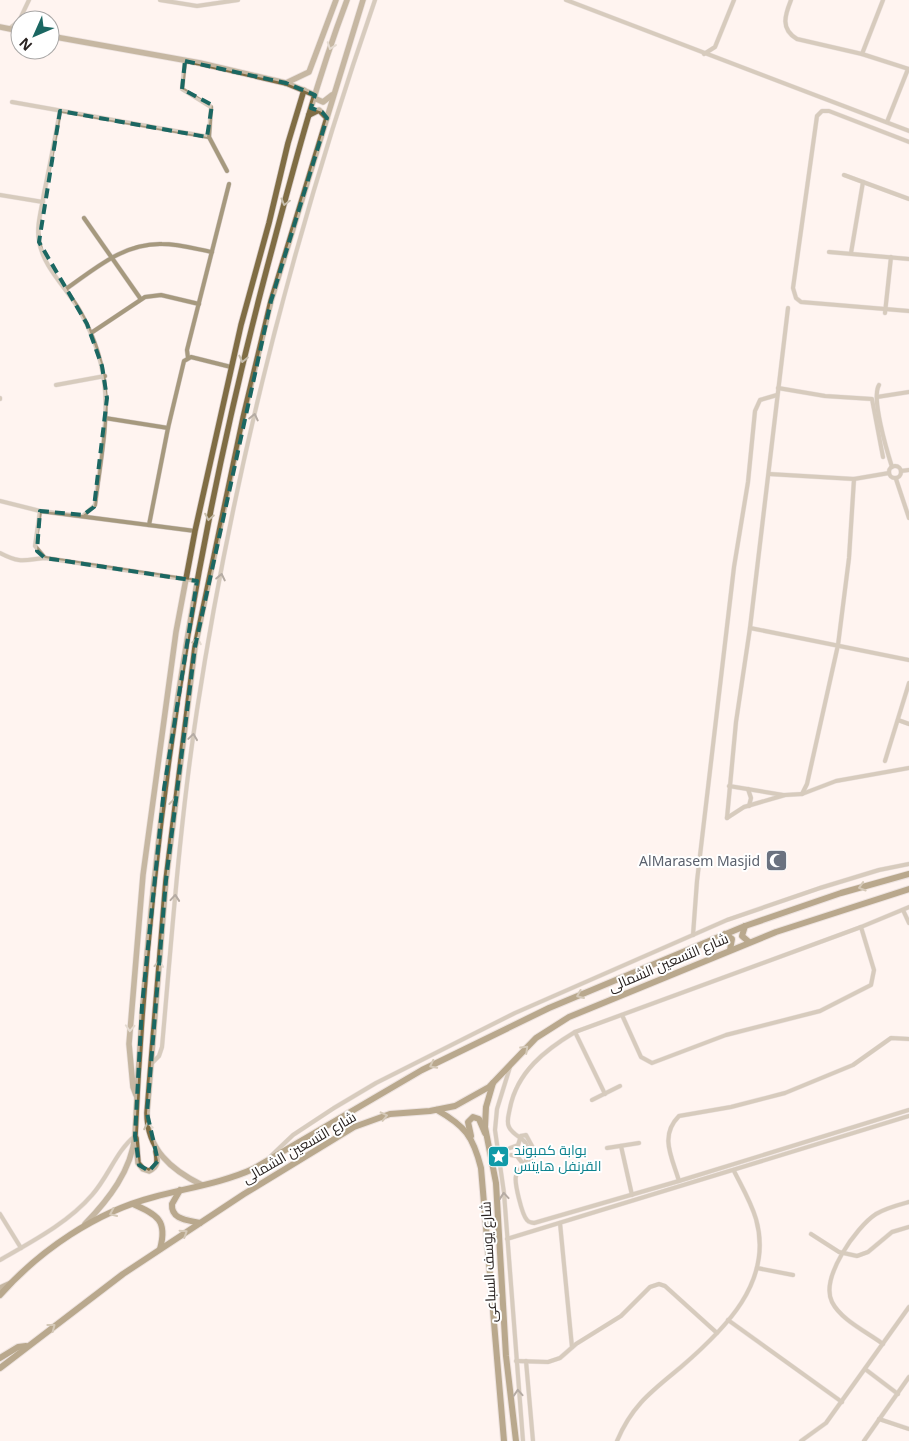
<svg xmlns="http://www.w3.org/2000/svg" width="909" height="1441" viewBox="0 0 909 1441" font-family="'Noto Sans',Cairo,sans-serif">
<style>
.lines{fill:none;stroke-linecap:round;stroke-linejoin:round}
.street-casing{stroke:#d8cecb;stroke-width:5}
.secondary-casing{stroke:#d8cecb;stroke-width:7}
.primary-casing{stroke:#d8cecb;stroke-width:8}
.street{stroke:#a6997e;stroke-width:4}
.secondary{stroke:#806d44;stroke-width:5.5}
.primary{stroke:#644d15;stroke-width:6}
.oneway{stroke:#c6bdab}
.oneway2{stroke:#5b5246}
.oneway3{stroke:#a29473}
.marked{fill:none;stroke:#1b6762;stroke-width:4;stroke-dasharray:10 6;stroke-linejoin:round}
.labels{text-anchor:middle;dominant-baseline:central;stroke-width:4;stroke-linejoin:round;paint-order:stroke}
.worship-label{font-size:14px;fill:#5b616d;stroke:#fff;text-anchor:end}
.street-label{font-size:14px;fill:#292220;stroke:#fff}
.culture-label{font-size:14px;fill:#0d838f;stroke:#fff;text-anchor:start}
</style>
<rect width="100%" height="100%" fill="#fff4f0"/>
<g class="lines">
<defs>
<g id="street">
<path d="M160,0L197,6L238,0"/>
<path d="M566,0L909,131"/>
<path d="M791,0C785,15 780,29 797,39L862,54L909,69"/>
<path d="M10,28L19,21L29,0"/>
<path d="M704,54L715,47L734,0"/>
<path d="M862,54L883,0"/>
<path d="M185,61L182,89L211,107L209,137L227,171"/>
<path d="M12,102L209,137"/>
<path d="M60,111C55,138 50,165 44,193C42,208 36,226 39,241C43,268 69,290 81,313C119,382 104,431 95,505L84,515"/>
<path d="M887,122L908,69"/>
<path d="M909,142L829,111H822L817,116L793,288L796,298L801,302L909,311"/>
<path d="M844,175L909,199"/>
<path d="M0,195L43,202"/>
<path d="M84,218L140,298"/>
<path d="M829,252L909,259"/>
<path d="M851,253L863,182"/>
<path d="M66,289C96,268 124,243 162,244C179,244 196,249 212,252"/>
<path d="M885,313L891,257"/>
<path d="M91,333L145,297L161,295L199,304"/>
<path d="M188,358L187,350L229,184"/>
<path d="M56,385L105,376"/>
<path d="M879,385C871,398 887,451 892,467"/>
<path d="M778,388L825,396L872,399L883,457"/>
<path d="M877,397L909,392"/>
<path d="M0,398V399"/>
<path d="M105,418L168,428"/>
<circle cx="895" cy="472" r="6"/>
<path d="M901,471L909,470"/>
<path d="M769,474L854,479L889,473"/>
<path d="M896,479L909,518"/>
<path d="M0,501L40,511L195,531"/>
<path d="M40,511L35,546L45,558"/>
<path d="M149,525L168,428L184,361L191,357L231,367"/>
<path d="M0,553C21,564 24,560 45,558L197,581"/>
<path d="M750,628L909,660"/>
<path d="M898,720L909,724"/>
<path d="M885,761L909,683"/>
<path d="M729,786L783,795"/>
<path d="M748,789L751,798L749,806"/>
<path d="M802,794L807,784L838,645L849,558L854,479"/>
<path d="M727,818L736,722L750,628L788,308"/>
<path d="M727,818L744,807L785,795L802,794L836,781L909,768"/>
<path d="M909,907L861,927L575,1032C545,1050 517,1072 510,1108C509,1114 506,1121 509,1127C514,1138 529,1137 528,1153C528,1163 519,1168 516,1176C514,1182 522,1215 527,1220C529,1223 531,1222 534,1223L679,1181L909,1110"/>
<path d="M903,910L909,923"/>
<path d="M693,935L697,881L734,567L748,482L755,411L760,400L777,395"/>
<path d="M622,1015L641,1057L652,1063L726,1035L820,1011L871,985L874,970L861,927"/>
<path d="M575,1032L605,1094"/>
<path d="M152,1063L159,1056L162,1047C172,934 180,821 197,710C234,468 295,231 375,0"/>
<path d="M510,1067L497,1109L495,1130L504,1193L523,1441"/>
<path d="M592,1100L620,1086"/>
<path d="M521,1136L526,1135L533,1148L530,1163L524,1165"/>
<path d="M621,1146L632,1195"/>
<path d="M510,1148L518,1145L521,1136"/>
<path d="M607,1148L639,1143"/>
<path d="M511,1155L517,1156L524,1165"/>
<path d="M271,1156L293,1135L334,1108L376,1083L515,1013L727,920L820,888L879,870L909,864"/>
<path d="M679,1181C672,1157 659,1136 679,1116L731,1107L785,1093L853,1065L891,1038L909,1039"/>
<path d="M0,1214L21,1248"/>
<path d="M560,1223L572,1347"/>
<path d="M811,1234L839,1252L857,1256L868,1252L892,1232L909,1227"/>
<path d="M507,1239L909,1116"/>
<path d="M0,1260C31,1242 68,1223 92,1195C109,1176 116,1151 135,1136"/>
<path d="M757,1268L793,1275"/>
<path d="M728,1320L842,1402"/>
<path d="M883,1344C867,1332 841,1320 832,1302C820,1278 856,1227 876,1214C886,1208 898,1205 909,1202"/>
<path d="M516,1361L548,1362L560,1358L576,1344L621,1316L650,1287L659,1284L665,1286L717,1333"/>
<path d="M526,1361L533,1441"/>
<path d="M865,1369L898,1394"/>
<path d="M879,1419L909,1429"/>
<path d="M617,1441C632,1405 652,1391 681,1367C724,1330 774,1282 756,1219C751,1202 742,1187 734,1171"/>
<path d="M801,1441L826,1423L909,1307"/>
<path d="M864,1441L909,1377"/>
</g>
<g id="secondary">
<path d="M0,27L20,31"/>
<path d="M50,36L200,63L286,83L315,95"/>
<path d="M286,83L309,72L336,0"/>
<path d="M314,98L323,102L332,95"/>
<path d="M309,115L319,110L327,118"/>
<path d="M136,1095L133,1087L129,1044L143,875L176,632L195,531L241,325L269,223L288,143L304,90"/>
<path d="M136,1138L138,1163L143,1169L149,1171C158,1167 158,1161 156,1152"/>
<path d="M202,1185C171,1170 147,1149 147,1113L166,880L195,647L243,418L271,301L363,0"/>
<path d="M85,1224C109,1199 131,1171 135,1136C148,842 192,552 267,268C291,178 314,87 347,0"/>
<path d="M0,1288L11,1283"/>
</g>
<g id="primary">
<path d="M745,926L742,936L749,942"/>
<path d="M725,934L732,939L730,950"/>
<path d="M493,1083L486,1107L485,1127L496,1183L506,1356L516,1441"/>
<path d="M437,1110C465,1126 473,1136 481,1168L504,1441"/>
<path d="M471,1136L468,1122L473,1117L479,1119L485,1133"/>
<path d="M180,1190L172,1204C171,1220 188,1220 200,1223"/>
<path d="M133,1204C157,1215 168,1220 160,1249"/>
<path d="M0,1295C40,1250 96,1212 154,1197C187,1188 222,1183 253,1169L422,1070L549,1008L745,926L841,893L909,874"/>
<path d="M0,1358L18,1347L26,1346"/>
<path d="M0,1368L123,1274L244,1194L354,1127L390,1114L430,1111L455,1106L489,1087L536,1038L569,1017L776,932L909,889"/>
</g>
</defs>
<use href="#street" class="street-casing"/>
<use href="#secondary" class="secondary-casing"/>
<use href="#primary" class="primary-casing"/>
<use href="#street" class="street"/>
<use href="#secondary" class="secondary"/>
<use href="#primary" class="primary"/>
</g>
<defs><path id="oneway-chevron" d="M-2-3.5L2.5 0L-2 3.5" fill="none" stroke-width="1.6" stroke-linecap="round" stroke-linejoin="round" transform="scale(1.25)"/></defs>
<g class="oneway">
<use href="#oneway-chevron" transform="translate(331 46) rotate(109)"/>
<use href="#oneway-chevron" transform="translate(285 202) rotate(105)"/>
<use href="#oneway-chevron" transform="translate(243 359) rotate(103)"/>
<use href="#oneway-chevron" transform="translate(209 517) rotate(101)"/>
<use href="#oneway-chevron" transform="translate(197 641) rotate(-79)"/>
<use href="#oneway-chevron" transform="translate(174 802) rotate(-83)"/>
<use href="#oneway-chevron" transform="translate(159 964) rotate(-85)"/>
<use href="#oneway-chevron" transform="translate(130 1028) rotate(93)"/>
<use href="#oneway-chevron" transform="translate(148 1126) rotate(-101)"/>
</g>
<g class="oneway2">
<use href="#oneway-chevron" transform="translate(254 417) rotate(-77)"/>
<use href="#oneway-chevron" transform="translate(221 577) rotate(-78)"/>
<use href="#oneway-chevron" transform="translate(193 737) rotate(-82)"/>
<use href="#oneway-chevron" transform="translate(175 898) rotate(-85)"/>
<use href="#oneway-chevron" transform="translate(504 1196) rotate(-95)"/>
<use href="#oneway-chevron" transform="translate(518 1393) rotate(-94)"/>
</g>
<g class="oneway3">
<use href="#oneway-chevron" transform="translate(862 887) rotate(163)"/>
<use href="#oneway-chevron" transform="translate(580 995) rotate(157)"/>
<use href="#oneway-chevron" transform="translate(525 1049) rotate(-44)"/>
<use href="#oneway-chevron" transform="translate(433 1065) rotate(153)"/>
<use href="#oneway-chevron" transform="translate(384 1116) rotate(-13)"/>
<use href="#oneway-chevron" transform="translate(113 1213) rotate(155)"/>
<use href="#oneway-chevron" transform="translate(184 1233) rotate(-33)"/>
<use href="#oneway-chevron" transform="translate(52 1327) rotate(-37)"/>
</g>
<path d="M0 0H909V1441H0ZM185,61L286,83L315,95L311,108L322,112L327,118L271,301L195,647L166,880L147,1113L158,1161L149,1171L139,1165L135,1136L142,1006L164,789L197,581L45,558L37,551L40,511L83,515L94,507L107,398L102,366L87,324L39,242L60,111L207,137L212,105L182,89Z" fill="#fff4f0" fill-opacity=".55" fill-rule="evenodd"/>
<path class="marked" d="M185,61L286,83L315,95L311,108L322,112L327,118L271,301L195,647L166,880L147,1113L158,1161L149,1171L139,1165L135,1136L142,1006L164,789L197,581L45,558L37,551L40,511L83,515L94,507L107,398L102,366L87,324L39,242L60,111L207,137L212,105L182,89Z"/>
<defs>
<symbol id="mosque-square" viewBox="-11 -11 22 22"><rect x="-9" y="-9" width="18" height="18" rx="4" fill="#6b7280" stroke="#fff"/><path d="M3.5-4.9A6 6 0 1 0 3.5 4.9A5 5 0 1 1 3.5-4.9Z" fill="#fff"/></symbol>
<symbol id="sight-square" viewBox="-11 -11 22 22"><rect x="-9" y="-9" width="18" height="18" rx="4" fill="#0f9aa8" stroke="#fff"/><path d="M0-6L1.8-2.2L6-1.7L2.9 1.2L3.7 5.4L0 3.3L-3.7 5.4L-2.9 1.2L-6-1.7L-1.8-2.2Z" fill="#fff"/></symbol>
</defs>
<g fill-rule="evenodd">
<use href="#mosque-square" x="764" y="848" width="25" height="25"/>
<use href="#sight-square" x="486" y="1144" width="25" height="25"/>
</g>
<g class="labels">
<g class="worship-label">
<text x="760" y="860">AlMarasem Masjid</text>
</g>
<g class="street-label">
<text transform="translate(668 962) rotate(-23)">شارع التسعين الشمالى</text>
<text transform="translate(299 1147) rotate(-30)">شارع التسعين الشمالى</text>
<text transform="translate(488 1262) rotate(-93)">شارع يوسف السباعى</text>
</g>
<g class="culture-label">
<text x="514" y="1149">بوابة كمبوند<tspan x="514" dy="16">القرنفل هايتس</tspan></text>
</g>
</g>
<g transform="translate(35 35) rotate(225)"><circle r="24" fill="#ffffff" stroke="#a9a7a6"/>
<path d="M0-4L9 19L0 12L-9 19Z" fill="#1b6762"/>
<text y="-8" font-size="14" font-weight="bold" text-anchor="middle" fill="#292220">N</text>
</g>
</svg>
